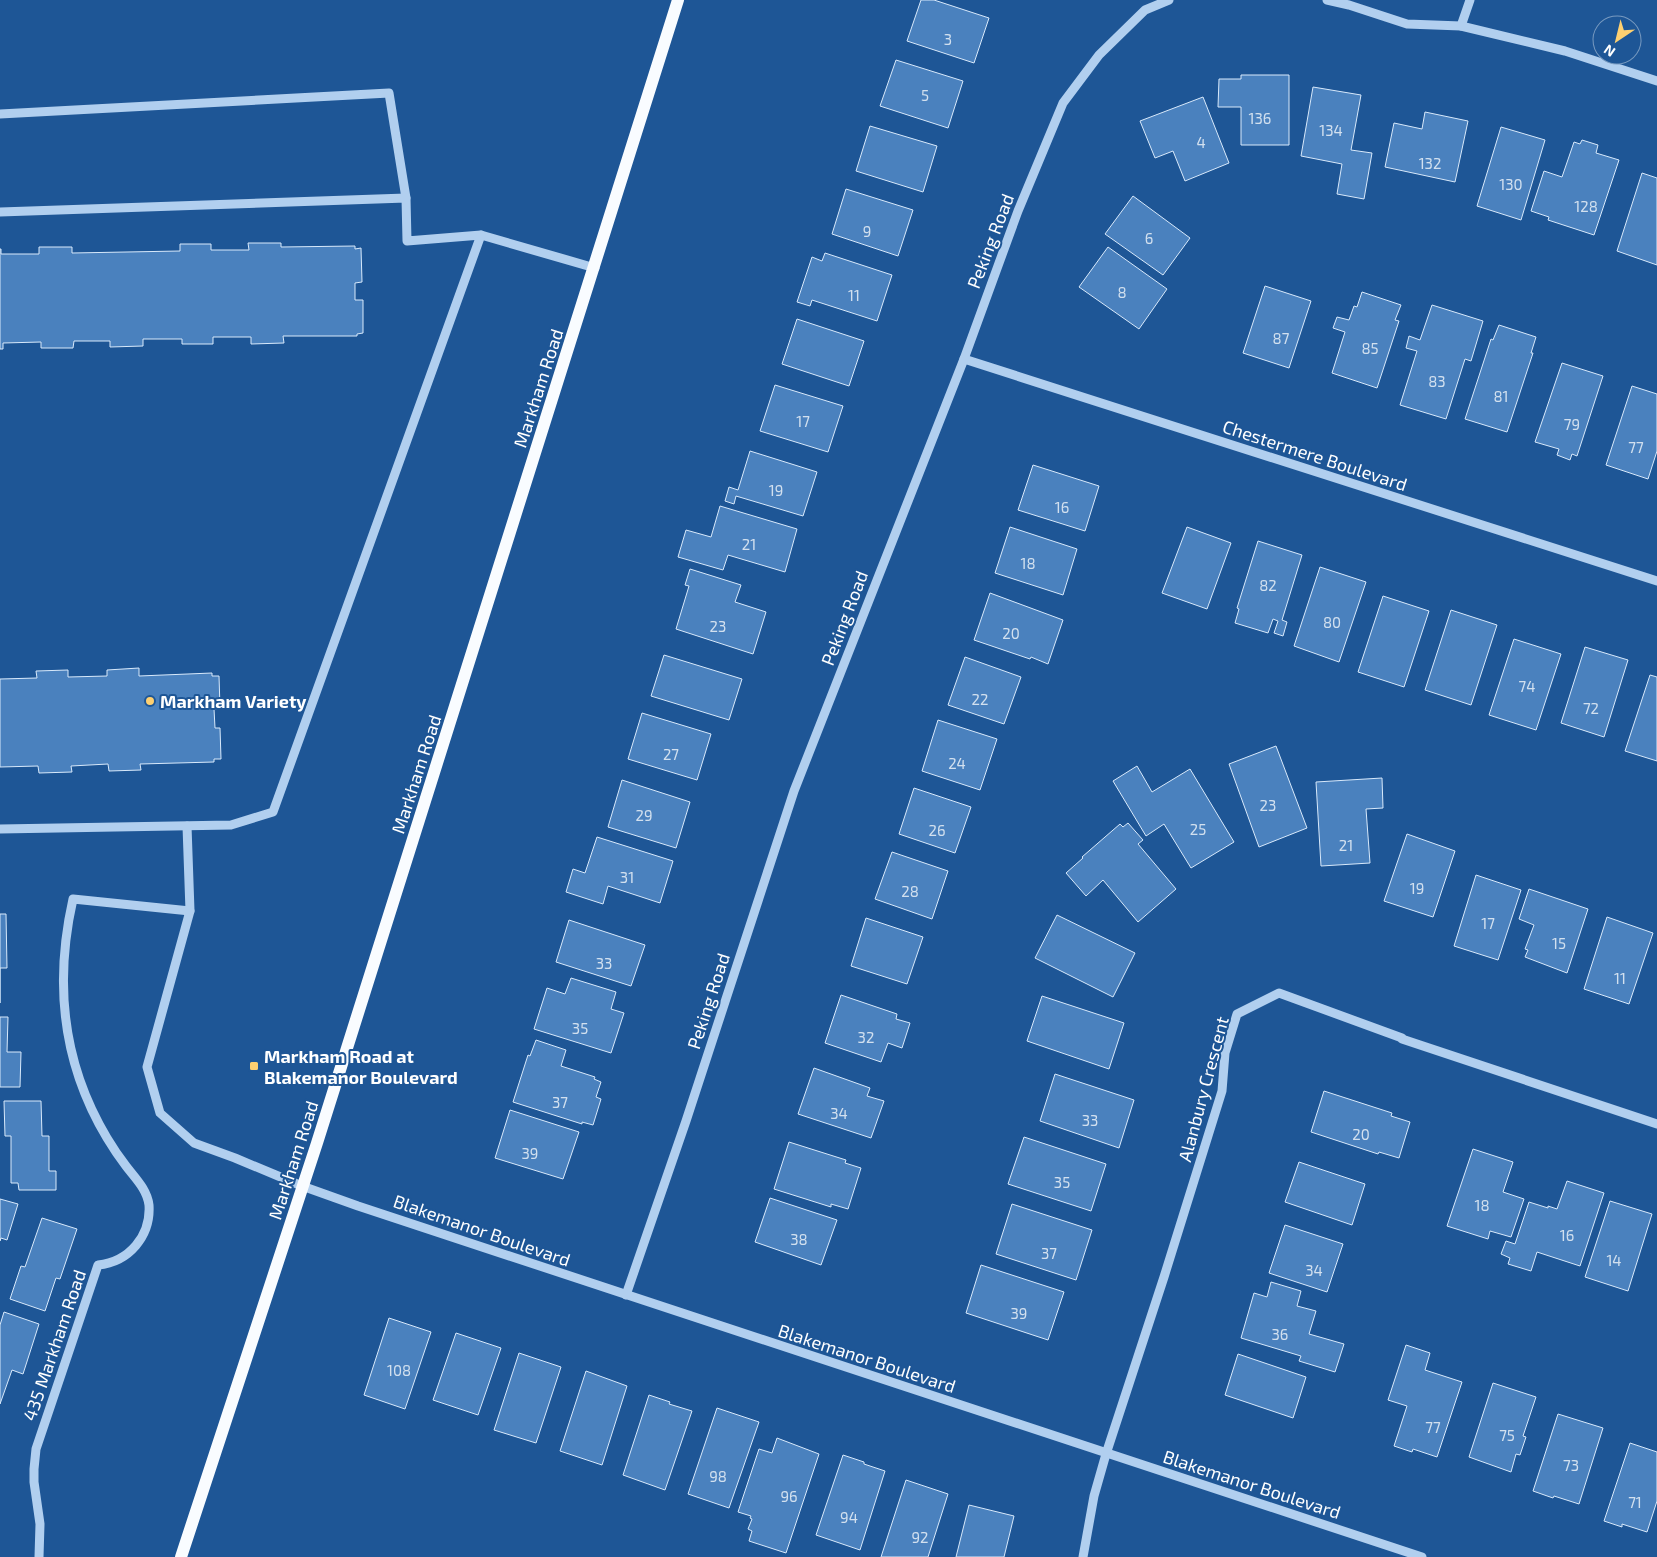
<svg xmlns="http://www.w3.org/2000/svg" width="1657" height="1557" viewBox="0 0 1657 1557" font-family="'Exo 2',sans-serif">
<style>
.building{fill:#4a81be;stroke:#d8e9fb}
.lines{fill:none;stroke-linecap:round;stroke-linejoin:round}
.minor{stroke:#b1cfef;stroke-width:9}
.major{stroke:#f9fcff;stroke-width:12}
.poi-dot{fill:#fed071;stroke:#1e5696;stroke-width:2}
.labels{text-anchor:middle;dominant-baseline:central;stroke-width:4;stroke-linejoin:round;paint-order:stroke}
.number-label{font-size:15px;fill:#d2e0ef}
.street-label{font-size:18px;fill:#fff;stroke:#1e5696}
.poi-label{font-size:18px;font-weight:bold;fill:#fff;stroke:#1e5696;text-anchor:start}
</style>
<rect width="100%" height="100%" fill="#1e5696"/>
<g class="building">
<path d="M921,0H934L989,18L974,63L907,41Z"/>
<path d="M896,60L963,81L948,128L880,106Z"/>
<path d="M1241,75H1289V145H1241V107H1218L1219,79H1241Z"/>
<path d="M1313,87L1361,95L1351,150L1372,153L1364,199L1337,194L1342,164L1301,156Z"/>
<path d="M1203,97L1229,163L1185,181L1173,151L1155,158L1140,121Z"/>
<path d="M1425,112L1468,121L1455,182L1385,167L1394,123L1422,129Z"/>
<path d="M870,126L937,146L923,192L856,171Z"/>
<path d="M1501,127L1545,140L1521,220L1477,206Z"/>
<path d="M1582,140L1598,145L1596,153L1619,160L1594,235L1548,220L1549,217L1531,211L1544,171L1562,177L1574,142L1580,144Z"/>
<path d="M1642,173L1657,178V265L1617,251Z"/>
<path d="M846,189L913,210L898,256L832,234Z"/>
<path d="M1133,196L1190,238L1163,275L1105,234Z"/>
<path d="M248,243H281V247L355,246V249L361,248L362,282L355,283V300H363V333L357,334V336H283L284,343L251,344V337H213V344H182V339H143V346L110,347V341H74L73,348H41V342L3,343V349H0V249H1V254H39V247H72V253L180,251V244H211V250H249Z"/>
<path d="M1108,247L1167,289L1139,329L1079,287Z"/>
<path d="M825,253L892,275L877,321L812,300L810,306L797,302L812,257L822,261Z"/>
<path d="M1265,286L1311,301L1289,368L1243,353Z"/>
<path d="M1362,292L1401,305L1395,320L1399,321L1377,388L1332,373L1345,332L1333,328L1337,317L1349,320L1354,306L1357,307Z"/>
<path d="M1432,305L1483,321L1471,361L1465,359L1446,419L1400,405L1417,351L1406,348L1409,336L1420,340Z"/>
<path d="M797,319L864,341L849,386L782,364Z"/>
<path d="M1499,325L1536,337L1531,353H1533L1507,432L1465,419L1491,339L1493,340Z"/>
<path d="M1562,363L1603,376L1577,456L1572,454L1570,460L1557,455L1559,449L1535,442Z"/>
<path d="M775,385L843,406L828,452L760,431Z"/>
<path d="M1632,386L1657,394V451L1648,479L1606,465Z"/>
<path d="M750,451L817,472L803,516L736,496L734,504L725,501L729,487L738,490Z"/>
<path d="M1033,465L1099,486L1085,531L1018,510Z"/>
<path d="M720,506L797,529L785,572L728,555L723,570L678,557L686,530L711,537Z"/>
<path d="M1010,527L1077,549L1063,595L995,573Z"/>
<path d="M1187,527L1231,543L1207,609L1162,593Z"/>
<path d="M1258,541L1302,555L1282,620L1287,622L1283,636L1274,633L1278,621L1273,619L1268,633L1235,623L1239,609L1237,608Z"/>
<path d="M1320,567L1366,582L1339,662L1294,646Z"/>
<path d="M690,569L741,585L735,602L766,612L753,654L676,629L689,586L685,585Z"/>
<path d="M990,593L1063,620L1048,664L1031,657L1030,659L974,640Z"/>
<path d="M1383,596L1429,611L1404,687L1358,672Z"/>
<path d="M1451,610L1497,625L1471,705L1425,690Z"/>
<path d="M1514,639L1561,654L1536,730L1489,715Z"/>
<path d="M1585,647L1628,660L1604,737L1561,723Z"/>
<path d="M664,655L742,679L729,720L651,696Z"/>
<path d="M965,657L1021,677L1004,724L948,705Z"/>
<path d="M139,668V676L212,673V676H219L220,708L214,709L215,728H220L221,759H214V762L140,764L141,770L109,771L108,764L71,766L72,772L39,773L38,766L0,767V679L37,678L36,671L68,670V677L107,676V670Z"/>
<path d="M1650,675L1657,677V761L1625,751Z"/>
<path d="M642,713L711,734L697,780L628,759Z"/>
<path d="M938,720L997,739L980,790L922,771Z"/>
<path d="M1276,746L1307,828L1259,847L1229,764Z"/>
<path d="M1137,766L1152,792L1190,769L1234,842L1191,868L1164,824L1146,836L1113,781Z"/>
<path d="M1382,778L1383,808L1366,809L1370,863L1321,866L1316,782Z"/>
<path d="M622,780L690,802L676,848L608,827Z"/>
<path d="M914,788L971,807L955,853L899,834Z"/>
<path d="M1128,823L1143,840L1138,844L1176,889L1138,922L1103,880L1086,896L1066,873L1083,858L1082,857L1120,824L1123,827Z"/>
<path d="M1407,834L1455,851L1433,917L1384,901Z"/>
<path d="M597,837L673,861L660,903L608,886L603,904L566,892L573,869L585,873Z"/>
<path d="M892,852L948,871L932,919L875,899Z"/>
<path d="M1476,875L1521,890L1498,960L1454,946Z"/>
<path d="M1529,889L1588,909L1567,973L1525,957L1528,950L1525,949L1534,925L1519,919Z"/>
<path d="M0,914H6L7,968H0V1003Z"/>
<path d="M1057,915L1135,953L1113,997L1035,958Z"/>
<path d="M1607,917L1653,933L1629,1004L1584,989Z"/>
<path d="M866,918L923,937L907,984L851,966Z"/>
<path d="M569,920L645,945L631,986L556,962Z"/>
<path d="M571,978L616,992L611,1009L624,1013L611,1053L534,1029L547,988L565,994Z"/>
<path d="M841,995L897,1014L896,1019L910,1023L902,1048L888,1043L881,1062L825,1043Z"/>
<path d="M1042,996L1124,1023L1109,1069L1027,1041Z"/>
<path d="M0,1017H8L7,1052H21L20,1087H0Z"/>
<path d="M536,1040L566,1050L561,1066L595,1077L594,1079L601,1082L596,1097L601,1099L593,1125L582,1122V1124L513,1102L528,1055L530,1056Z"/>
<path d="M814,1068L870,1088L867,1096L884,1101L871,1138L798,1114Z"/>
<path d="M1055,1074L1134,1100L1119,1148L1040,1121Z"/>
<path d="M1324,1091L1392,1113L1391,1116L1410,1122L1399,1158L1379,1152L1378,1154L1311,1132Z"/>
<path d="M4,1101H41L42,1136H49V1171H56V1190H19L18,1183H11V1136H5Z"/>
<path d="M510,1110L579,1132L563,1179L495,1158Z"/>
<path d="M1024,1137L1106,1164L1091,1211L1008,1184Z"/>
<path d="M789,1142L846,1160L845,1163L861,1168L848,1209L831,1204V1207L774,1189Z"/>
<path d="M1473,1149L1513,1162L1503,1192L1524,1199L1511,1237L1490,1231L1488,1239L1447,1226Z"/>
<path d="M1299,1162L1365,1184L1352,1225L1285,1202Z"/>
<path d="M1567,1181L1604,1193L1580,1266L1537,1252L1531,1271L1508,1264L1510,1258L1501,1254L1506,1241L1515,1244L1529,1202L1548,1208V1206L1557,1209Z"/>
<path d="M770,1198L837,1220L821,1265L755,1242Z"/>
<path d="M0,1199L18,1204L7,1240L1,1238L0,1241Z"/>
<path d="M1610,1201L1652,1214L1628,1291L1585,1277Z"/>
<path d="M1012,1204L1092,1230L1076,1280L996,1254Z"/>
<path d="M42,1218L77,1229L60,1279L56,1278L45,1311L10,1299L21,1266L25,1267Z"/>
<path d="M1285,1225L1343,1244L1327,1292L1269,1273Z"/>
<path d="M981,1265L1064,1292L1048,1340L966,1313Z"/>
<path d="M1271,1282L1301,1291L1297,1306L1316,1311L1309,1334L1344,1344L1335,1372L1299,1361L1301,1356L1241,1338L1254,1293L1267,1297Z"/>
<path d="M4,1312L39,1324L23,1374L12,1370L0,1404V1325Z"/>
<path d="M389,1318L431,1332L405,1409L364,1395Z"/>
<path d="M456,1333L501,1348L478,1415L433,1400Z"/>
<path d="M1406,1345L1430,1353L1425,1370L1462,1382L1437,1457L1413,1449L1412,1452L1394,1446L1407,1406L1388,1400Z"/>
<path d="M519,1353L561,1367L536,1443L494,1430Z"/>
<path d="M1238,1354L1306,1377L1293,1418L1225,1395Z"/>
<path d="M586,1371L627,1386L602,1465L560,1451Z"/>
<path d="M1493,1383L1536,1397L1523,1436L1526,1437L1520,1455L1516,1454L1511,1472L1469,1457Z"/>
<path d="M649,1395L670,1402L669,1404L692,1411L665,1490L623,1475Z"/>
<path d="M717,1408L759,1422L729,1508L688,1494Z"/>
<path d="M1558,1414L1603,1428L1579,1504L1554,1496L1553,1498L1533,1491Z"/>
<path d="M777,1438L819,1454L786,1553L749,1541L752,1531L748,1529L752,1519L750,1518L751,1516L738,1512L759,1449L772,1453Z"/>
<path d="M1630,1443L1657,1452V1501L1647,1532L1622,1524V1527L1604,1521Z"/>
<path d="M843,1455L864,1462V1464L885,1471L860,1550L816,1535Z"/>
<path d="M906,1480L948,1494L928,1557H881Z"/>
<path d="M969,1505L1014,1516L1004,1557H956Z"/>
</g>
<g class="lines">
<g class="minor">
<path d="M1327,0L1349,5L1407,24L1461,26L1565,51L1657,81"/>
<path d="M1461,26L1470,0"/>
<path d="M0,114L389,93L406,198"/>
<path d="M0,212L406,198L407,241L481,235L595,268"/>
<path d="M964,359L1657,581"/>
<path d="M187,826L190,911"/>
<path d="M0,829L231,825L273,812L481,235"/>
<path d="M626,1295L686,1121L794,791L964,359L1018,211L1063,103L1099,55L1145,10L1169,0"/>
<path d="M39,1557L40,1524L34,1482V1469L36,1449L98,1265C129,1262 151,1236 149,1205C147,1189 135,1178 126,1166C119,1157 113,1148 107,1138C62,1063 54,983 73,899L190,911L147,1067L160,1113L194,1143L235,1158L302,1186L358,1206L1422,1557"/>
<path d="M1083,1557L1094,1496L1106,1454L1164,1277L1222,1091L1225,1053L1237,1014L1279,993L1402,1038V1039L1657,1124"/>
</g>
<path class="major" d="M181,1557L317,1143L678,0"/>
</g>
<g class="poi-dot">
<circle cx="150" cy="701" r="5"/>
<rect x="249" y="1061" width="10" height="10" rx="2.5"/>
</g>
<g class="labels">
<g class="number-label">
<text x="948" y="39">3</text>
<text x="925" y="95">5</text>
<text x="1260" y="118">136</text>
<text x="1331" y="130">134</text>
<text x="1201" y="142">4</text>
<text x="1430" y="163">132</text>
<text x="1511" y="184">130</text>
<text x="1586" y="206">128</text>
<text x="867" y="231">9</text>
<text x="1149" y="238">6</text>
<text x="1122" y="292">8</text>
<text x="854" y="295">11</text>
<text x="1281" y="338">87</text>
<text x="1370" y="348">85</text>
<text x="1437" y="381">83</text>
<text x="1501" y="396">81</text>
<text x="803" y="421">17</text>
<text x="1572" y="424">79</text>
<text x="1636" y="447">77</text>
<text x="776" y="490">19</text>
<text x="1062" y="507">16</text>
<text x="749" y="544">21</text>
<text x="1028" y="563">18</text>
<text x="1268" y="585">82</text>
<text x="1332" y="622">80</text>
<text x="718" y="626">23</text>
<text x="1011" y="633">20</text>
<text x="1527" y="686">74</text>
<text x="980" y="699">22</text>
<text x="1591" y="708">72</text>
<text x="671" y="754">27</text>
<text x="957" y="763">24</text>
<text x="1268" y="805">23</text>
<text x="644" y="815">29</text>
<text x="1198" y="829">25</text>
<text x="937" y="830">26</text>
<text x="1346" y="845">21</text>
<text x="627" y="877">31</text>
<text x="1417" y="888">19</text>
<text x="910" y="891">28</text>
<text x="1488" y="923">17</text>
<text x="1559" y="943">15</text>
<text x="604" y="963">33</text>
<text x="1620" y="978">11</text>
<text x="580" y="1028">35</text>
<text x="866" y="1037">32</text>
<text x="560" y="1102">37</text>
<text x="839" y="1113">34</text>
<text x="1090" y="1120">33</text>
<text x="1361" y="1134">20</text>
<text x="530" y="1153">39</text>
<text x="1062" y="1182">35</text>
<text x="1482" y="1205">18</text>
<text x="1567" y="1235">16</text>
<text x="799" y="1239">38</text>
<text x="1049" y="1253">37</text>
<text x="1614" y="1260">14</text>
<text x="1314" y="1270">34</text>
<text x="1019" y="1313">39</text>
<text x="1280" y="1334">36</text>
<text x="399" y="1370">108</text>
<text x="1433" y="1427">77</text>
<text x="1507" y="1435">75</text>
<text x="1571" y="1465">73</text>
<text x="718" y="1476">98</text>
<text x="789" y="1496">96</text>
<text x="1635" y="1502">71</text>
<text x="849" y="1517">94</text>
<text x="920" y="1537">92</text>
</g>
<g class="street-label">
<text transform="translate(990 241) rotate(-69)">Peking Road</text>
<text transform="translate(538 388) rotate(-72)">Markham Road</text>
<text transform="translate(1315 455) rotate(18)">Chestermere Boulevard</text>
<text transform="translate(844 618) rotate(-69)">Peking Road</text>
<text transform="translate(416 774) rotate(-72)">Markham Road</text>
<text transform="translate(708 1001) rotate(-72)">Peking Road</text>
<text transform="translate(1203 1089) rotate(-75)">Alanbury Crescent</text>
<text transform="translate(293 1160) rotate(-72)">Markham Road</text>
<text transform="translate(482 1230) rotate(19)">Blakemanor Boulevard</text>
<text transform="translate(54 1345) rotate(-71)">435 Markham Road</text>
<text transform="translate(867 1358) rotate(18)">Blakemanor Boulevard</text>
<text transform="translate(1252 1484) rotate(18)">Blakemanor Boulevard</text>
</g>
<g class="poi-label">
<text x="160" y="701">Markham Variety</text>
<text x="264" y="1056">Markham Road at<tspan x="264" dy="21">Blakemanor Boulevard</tspan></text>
</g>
</g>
<g transform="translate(1617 40) rotate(215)"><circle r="24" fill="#1e5696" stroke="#789ac0"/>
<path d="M0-4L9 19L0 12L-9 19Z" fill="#fed071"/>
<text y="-8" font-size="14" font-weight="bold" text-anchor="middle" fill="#ffffff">N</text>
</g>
</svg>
